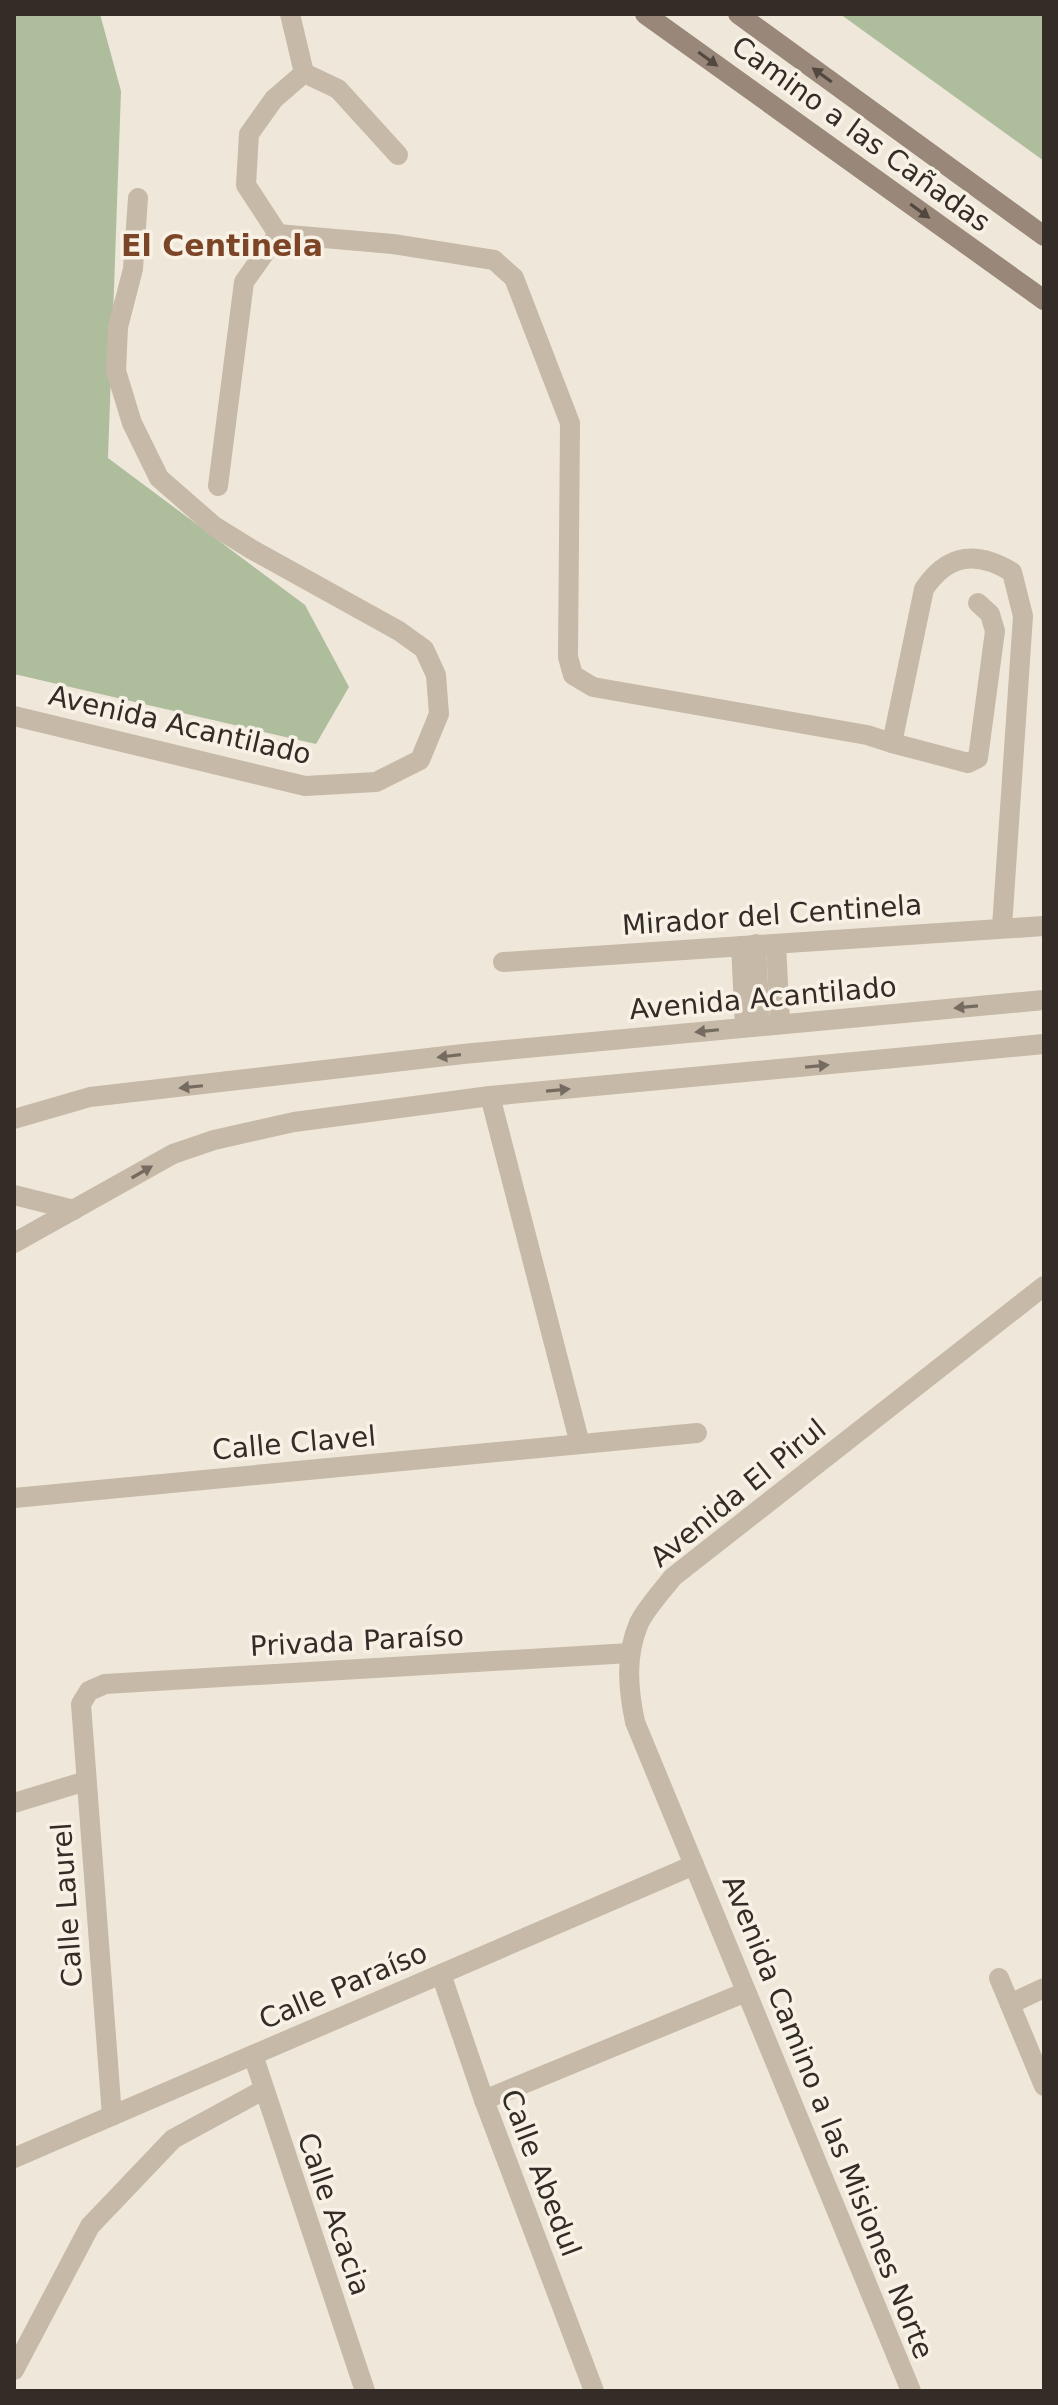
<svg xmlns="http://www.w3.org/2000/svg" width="1058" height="2405" viewBox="0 0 1058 2405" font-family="'DejaVu Sans',sans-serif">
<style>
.green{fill:#aebd9c}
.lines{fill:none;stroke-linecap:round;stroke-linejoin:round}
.street{stroke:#c6b9a7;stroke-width:20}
.secondary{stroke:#998879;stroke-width:20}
.oneway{fill:#524840}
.oneway2{fill:#756b61}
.labels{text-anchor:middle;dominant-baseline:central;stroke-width:7;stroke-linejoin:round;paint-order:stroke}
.street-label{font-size:28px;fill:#332c27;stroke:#f7f1e6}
.neighbourhood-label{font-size:30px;font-weight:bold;fill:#7c4527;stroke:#f7f1e6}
</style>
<rect width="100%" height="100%" fill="#efe8da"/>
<g class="green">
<path d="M14,14H100L121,91L108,458L305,605L349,687L316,744L14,674Z"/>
<path d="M840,14H1044V161Z"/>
</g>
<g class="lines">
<g class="street">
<path d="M304,73L338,89L398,155"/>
<path d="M278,234L393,244L494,260L514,278L570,423L568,657L573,675L593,687L867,735L892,743L924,589C948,553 977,551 1012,572L1023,616L1002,927"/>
<path d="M278,234L246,185L249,134L274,99L304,73L290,14"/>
<path d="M218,486L244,282L278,234"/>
<path d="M14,716L305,786L376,782L420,760L439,714L436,675L424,649L399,631L251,549L214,526L159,478L132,423L116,371L118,327L133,269L138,198"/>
<path d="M892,743L968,763L978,758L995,631L990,614L978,603"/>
<path d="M756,944L760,1026"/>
<path d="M776,944L780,1023"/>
<path d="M741,946L745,1027"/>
<path d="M503,962L1044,926"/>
<path d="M490,1096L580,1444"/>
<path d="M14,1119L90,1097L463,1054L1044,1000"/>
<path d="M14,1195L74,1210"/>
<path d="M14,1243L173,1154L214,1140L294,1122L490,1096L1044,1044"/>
<path d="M14,1498L697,1433"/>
<path d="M14,1803L86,1781"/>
<path d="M441,1974L484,2100L594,2391"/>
<path d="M999,1978L1044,2086"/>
<path d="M1010,2004L1044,1988"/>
<path d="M253,2055L365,2391"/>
<path d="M484,2100L746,1992"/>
<path d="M112,2116L81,1704L89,1691L105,1684L630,1653"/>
<path d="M14,2158L694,1865"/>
<path d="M14,2370L90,2226L173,2139L263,2090"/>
<path d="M911,2391L635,1722C628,1688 625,1656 639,1623C647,1607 662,1591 673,1577L1044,1286"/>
</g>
<g class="secondary">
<path d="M645,14L1044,300"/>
<path d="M738,14L1044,236"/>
</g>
</g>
<defs><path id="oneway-solid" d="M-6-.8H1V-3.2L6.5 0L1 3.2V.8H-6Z" transform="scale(2)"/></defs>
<g class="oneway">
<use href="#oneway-solid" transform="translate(708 59) rotate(36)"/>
<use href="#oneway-solid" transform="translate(822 75) rotate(-144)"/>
<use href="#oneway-solid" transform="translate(920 211) rotate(36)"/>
</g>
<g class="oneway2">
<use href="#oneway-solid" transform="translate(966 1007) rotate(175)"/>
<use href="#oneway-solid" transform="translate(707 1031) rotate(174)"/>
<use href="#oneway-solid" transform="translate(449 1056) rotate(173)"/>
<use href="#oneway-solid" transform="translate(817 1066) rotate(-5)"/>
<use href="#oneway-solid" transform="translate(191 1087) rotate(174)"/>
<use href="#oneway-solid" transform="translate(558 1090) rotate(-5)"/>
<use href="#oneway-solid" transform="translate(142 1172) rotate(-30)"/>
</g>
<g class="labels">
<g class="street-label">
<text transform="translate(861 134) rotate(36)">Camino a las Cañadas</text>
<text transform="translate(180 725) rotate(13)">Avenida Acantilado</text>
<text transform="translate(772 915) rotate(-4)">Mirador del Centinela</text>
<text transform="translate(763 998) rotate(-5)">Avenida Acantilado</text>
<text transform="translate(294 1443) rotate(-5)">Calle Clavel</text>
<text transform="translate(738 1493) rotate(-39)">Avenida El Pirul</text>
<text transform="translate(357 1641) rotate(-3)">Privada Paraíso</text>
<text transform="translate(67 1905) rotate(-94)">Calle Laurel</text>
<text transform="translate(343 1986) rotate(-23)">Calle Paraíso</text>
<text transform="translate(828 2117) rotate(68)">Avenida Camino a las Misiones Norte</text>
<text transform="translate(541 2173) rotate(69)">Calle Abedul</text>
<text transform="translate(334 2214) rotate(71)">Calle Acacia</text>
</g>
<g class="neighbourhood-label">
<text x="222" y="245">El Centinela</text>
</g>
</g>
<rect width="1058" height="2405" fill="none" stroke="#332c27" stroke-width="32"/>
</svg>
